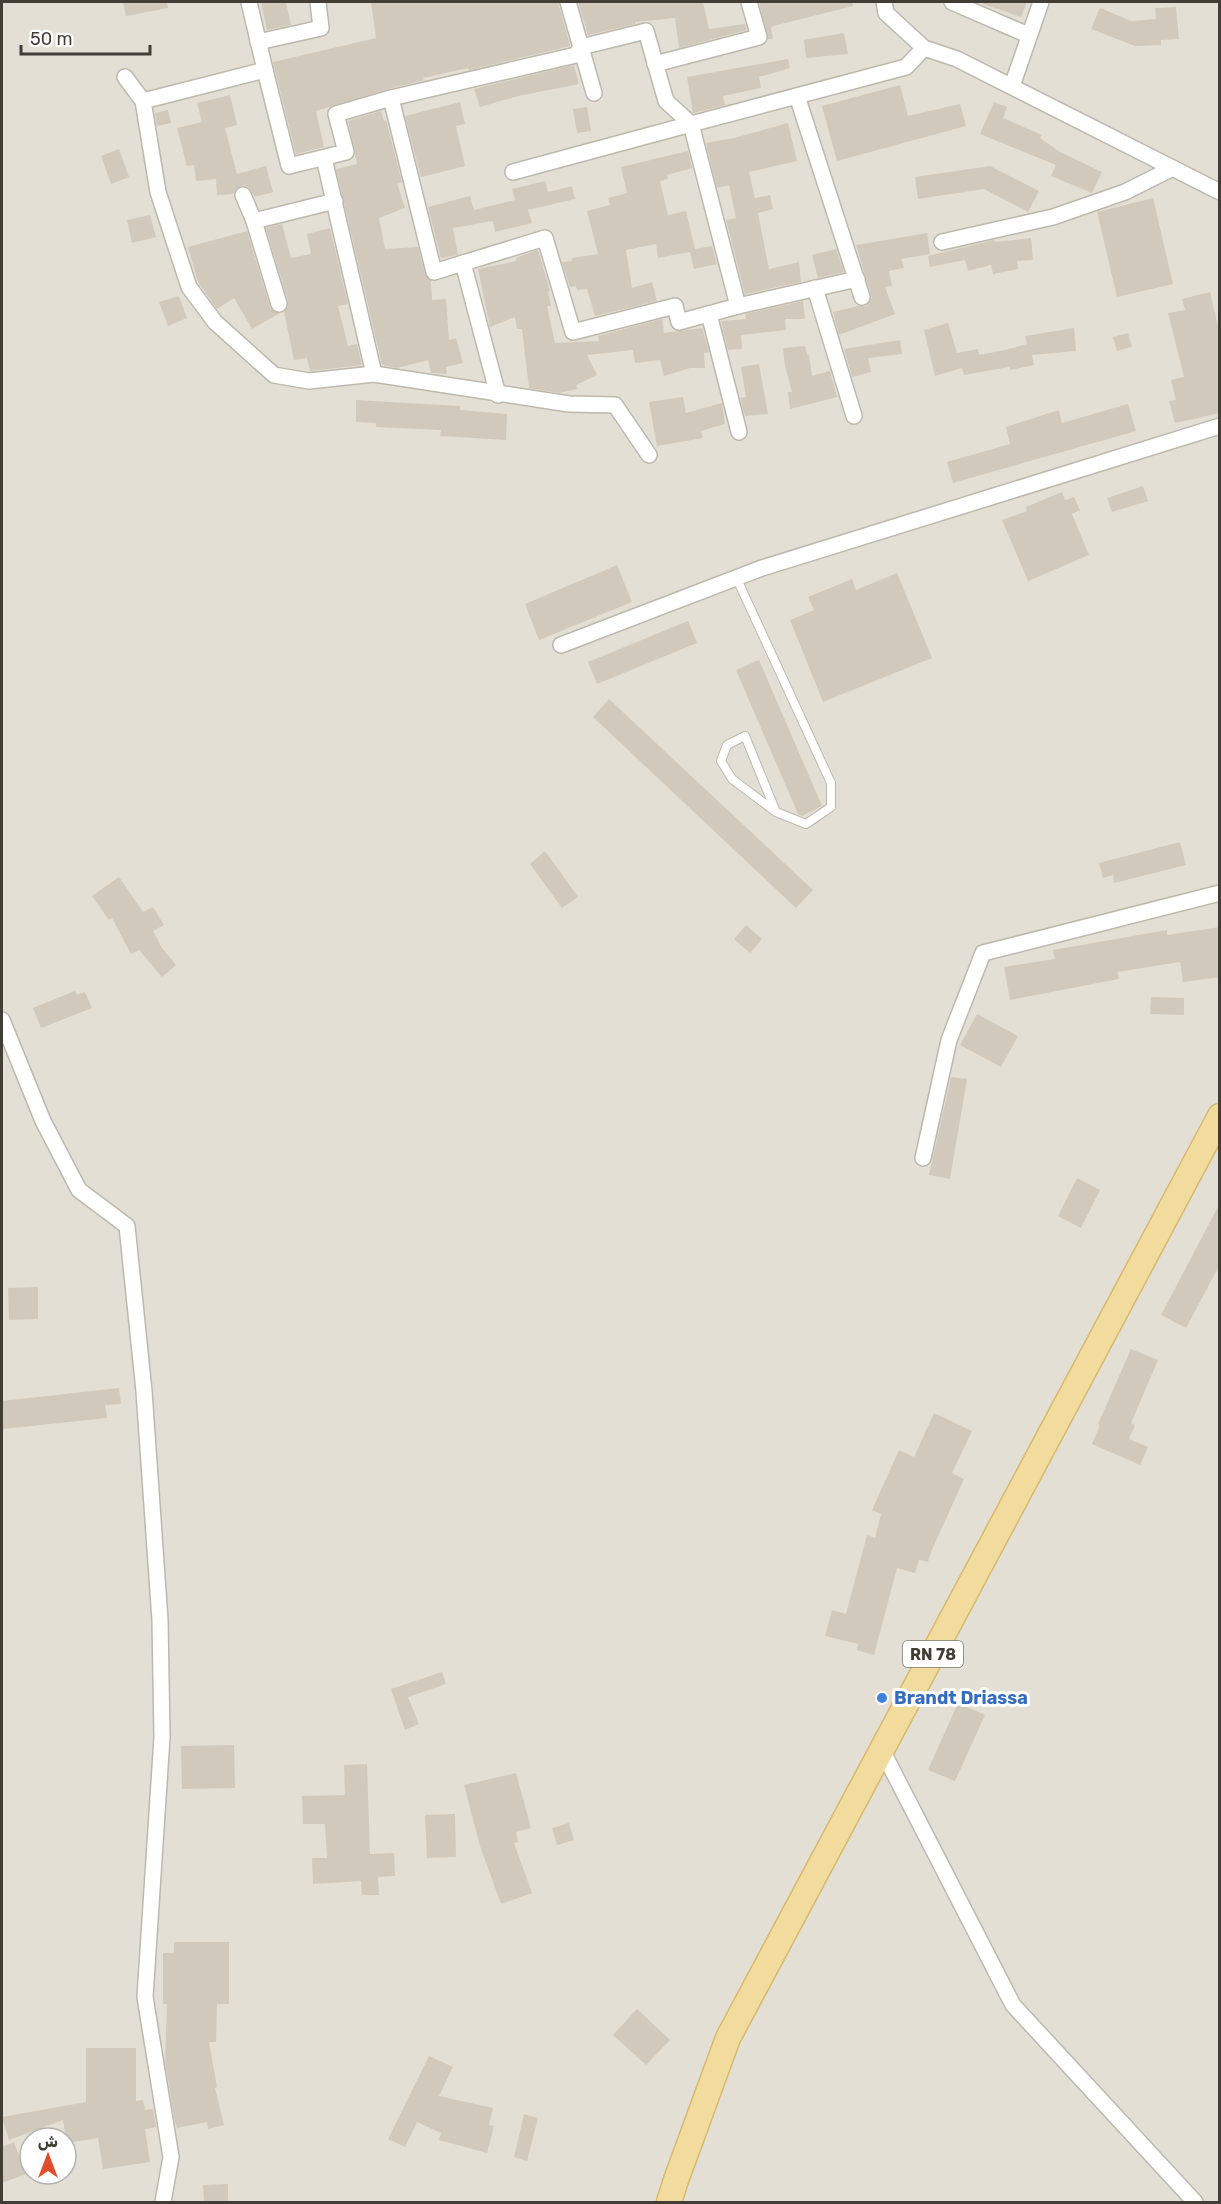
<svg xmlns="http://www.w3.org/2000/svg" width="1221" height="2204" viewBox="0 0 1221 2204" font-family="Rubik,'Noto Naskh Arabic',sans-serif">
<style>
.residential{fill:#e4dfd4;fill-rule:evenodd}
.building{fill:#d1c9bc}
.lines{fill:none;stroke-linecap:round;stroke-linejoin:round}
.service-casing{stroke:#beb8ac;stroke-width:10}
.minor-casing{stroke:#beb8ac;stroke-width:18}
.primary-casing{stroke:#d5b96f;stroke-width:27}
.service{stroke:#fff;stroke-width:8}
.minor{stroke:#fff;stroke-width:15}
.primary{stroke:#f2dc9d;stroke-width:24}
.shop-dot{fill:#3f7fe0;stroke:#fff;stroke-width:2}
.labels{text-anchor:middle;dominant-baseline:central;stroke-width:6;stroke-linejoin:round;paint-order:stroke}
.shield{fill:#fff;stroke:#7b7872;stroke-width:1.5}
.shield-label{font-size:16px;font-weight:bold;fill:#423e36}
.shop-label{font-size:18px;font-weight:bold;fill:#366cbe;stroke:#fff;text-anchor:start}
</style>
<rect width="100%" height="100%" fill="#f1eee6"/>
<path class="residential" d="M2,2H1219V2202H2ZM30,2138H66V2174H30Z"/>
<g class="building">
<path d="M123,2H167L168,8L126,16Z"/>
<path d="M261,2H286L291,25L267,30Z"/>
<path d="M371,2H558L570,46L469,70L468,68L423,78L424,80L388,89L316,111L324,147L296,154L273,62L376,38Z"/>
<path d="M578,2H703L709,29L745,24L747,30L679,48L675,18L635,22V24L588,35Z"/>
<path d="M759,2H852L853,6L773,26L771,28L773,39H768Z"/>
<path d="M983,2H1027L1021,17L983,4Z"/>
<path d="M1176,7L1179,39L1161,40V45L1135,46L1091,29L1100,8L1131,21L1156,19L1155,8Z"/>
<path d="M844,33L848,54L806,58L804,40Z"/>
<path d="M788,59L790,68L759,77L761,88L723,96L725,105L693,113L687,77Z"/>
<path d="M574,65L579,84L518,96L480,107L474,89Z"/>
<path d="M900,85L908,116L960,104L966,126L837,161L822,106Z"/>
<path d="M230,95L237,125L225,128L237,174L266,166L273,192L255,197L249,188L244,185L236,189L233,194L217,195L216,179L196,181L194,165L187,166L177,128L202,122L197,103Z"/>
<path d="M460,102L465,124L456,126L465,166L421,177L405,116Z"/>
<path d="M994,102L1007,107L1003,118L1042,135L1040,138L1060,152L1102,172L1092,193L1051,176L1056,165L980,134Z"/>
<path d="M587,107L591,131L577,133L573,109Z"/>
<path d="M168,110L171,123L157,126L155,113Z"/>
<path d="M381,111L384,121L386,120L402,182L397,183L405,208L379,218L385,249L418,247L425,274L431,281L432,300L446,299L449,340L456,338L463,363L446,367L447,374L431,373L428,360L397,368L382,365L336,169L357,164L348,121Z"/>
<path d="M788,123L797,161L749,172L755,198L770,195L773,209L758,213L769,269L799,262L801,282L745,294L726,220L736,218L729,185L717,188L706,143L734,138Z"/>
<path d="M119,149L129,177L111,184L101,156Z"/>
<path d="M688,151L692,168L667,175L668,179L660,181L668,215L686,211L695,249L712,246L717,264L694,269L690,252L658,258L656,244L626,250L632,288L652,282L657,301L595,316L587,289L577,290L576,286L570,287L562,262L572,261V258L598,254L587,211L610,205L608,198L627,193L621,167Z"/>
<path d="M990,166L1039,191L1028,212L984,189L918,199L915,177Z"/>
<path d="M545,181L548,192L572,186L575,199L528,210L532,223L495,232L493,221L453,228L458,255L441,258L428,207L470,196L474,210L515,200L512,189Z"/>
<path d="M1153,198L1173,284L1117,297L1097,212Z"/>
<path d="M150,215L156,237L132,243L127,220Z"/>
<path d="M282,224L291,258L311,254L307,234L330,228L348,304L338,306L348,346L357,344L362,365L310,371L307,358L294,360L284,312L288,307V301L266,228Z"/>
<path d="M247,231L270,307L273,311L280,313L252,329L234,298L217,309L198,282L188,247Z"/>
<path d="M927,233L930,254L901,259L904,268L889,271L892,286L885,287L895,314L839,335L833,312L858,306H866L872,298L856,245Z"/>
<path d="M1031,238L1033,260L1017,261L1018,269L993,274L991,265L968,271L965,260L930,267L928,256L994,240L995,242Z"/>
<path d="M836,249L844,272L818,278L812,255Z"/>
<path d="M538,250L550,291H548L551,306H547L555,343L599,341L598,336L662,319L664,333L702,328L709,352L704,353L705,368H690L664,376L660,360L635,363L633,350L587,355L597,375L576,385L577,389L559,393L529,388L522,329H517L515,317L490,327L478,269L517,261L516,258Z"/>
<path d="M1210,292L1220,335V413L1175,423L1169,401L1176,400L1171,380L1184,377L1168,313L1185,310L1182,299Z"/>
<path d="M179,296L187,318L168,326L159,302Z"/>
<path d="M803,301L805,319H785L786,330L741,335L742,349L728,350L721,321L746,319L745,314Z"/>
<path d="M948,323L957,353L978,349L979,355L1005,350L1027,344L1025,336L1074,328L1076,351L1032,355L1034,365L1010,370L1009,367L964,375L962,368L935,376L924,330Z"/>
<path d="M1128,333L1132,347L1117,351L1113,337Z"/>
<path d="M900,340L902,354L868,358L871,372L852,377L844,349Z"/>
<path d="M805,346L807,355H809L812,376L830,371L837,397L790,409L788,392H792L785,366L783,348Z"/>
<path d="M759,364L768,414L745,416L740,398L746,397L741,367Z"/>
<path d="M683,397L686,413L722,403L725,424L701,431L703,438L657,446L649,402Z"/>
<path d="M356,400L460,406V410L507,414L506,440L440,436L441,430L376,427V423L356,422Z"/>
<path d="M1128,404L1136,431L953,483L947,462L1010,444L1006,427L1059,410L1062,423Z"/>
<path d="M1143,486L1148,501L1112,512L1107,498Z"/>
<path d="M1062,492L1065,500L1074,497L1080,510L1072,514L1089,555L1028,581L1002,520L1027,511L1026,507Z"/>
<path d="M617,565L632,602L539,640L525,604Z"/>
<path d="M897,573L932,658L823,702L790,620L814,610L808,597L852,579L856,590Z"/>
<path d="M688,621L697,643L597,684L588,662Z"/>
<path d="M759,660L822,806L802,816L798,814L736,670Z"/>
<path d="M609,699L813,890L796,908L593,717Z"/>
<path d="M1180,842L1186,865L1114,883L1113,875L1103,878L1099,863Z"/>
<path d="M545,851L578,897L562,908L530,864Z"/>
<path d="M119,877L143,912L153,907L164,925L153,931L162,948L176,965L162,977L139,950L131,954L112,918L109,920L92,896Z"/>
<path d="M746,925L762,939L750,953L734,939Z"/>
<path d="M1220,927V977L1183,982L1180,962L1117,972L1119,979L1010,1000L1004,967L1055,959L1053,950L1167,930V935Z"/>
<path d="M75,991L77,995L85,992L92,1008L41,1028L33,1008Z"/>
<path d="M1151,997L1184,998V1015L1150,1014Z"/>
<path d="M977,1014L1018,1036L1001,1067L960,1045Z"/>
<path d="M951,1077L967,1079L950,1179L929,1175Z"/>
<path d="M1077,1178L1100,1190L1081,1228L1058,1216Z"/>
<path d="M1220,1203V1264L1186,1328L1161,1315Z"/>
<path d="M38,1287V1319L9,1320L8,1288Z"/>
<path d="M1131,1349L1158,1360L1131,1423L1135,1425L1129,1439L1148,1447L1140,1465L1092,1444L1100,1425L1098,1424Z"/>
<path d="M119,1388L121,1404L105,1405L107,1418L2,1429V1401Z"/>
<path d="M934,1413L972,1431L952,1473L964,1479L931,1552L928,1562L919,1560L915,1573L897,1568L874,1655L857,1650L858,1644L825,1636L832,1610L846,1614L867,1535L875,1538L881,1514L872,1510L899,1450L914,1457Z"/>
<path d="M442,1672L446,1684L408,1697L419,1724L405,1730L391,1689Z"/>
<path d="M958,1703L985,1715L955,1781L928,1770Z"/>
<path d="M234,1745L235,1788L182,1789L181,1746Z"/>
<path d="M367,1764L370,1854L394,1853L395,1876L378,1877L379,1895H362L361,1881L313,1884L312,1858H327L325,1824H303L302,1796L345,1795L344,1765Z"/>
<path d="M516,1773L531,1828L516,1832L518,1842L514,1843L532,1893L501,1904L480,1846L464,1785Z"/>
<path d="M455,1814L456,1857L427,1858L425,1815Z"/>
<path d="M569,1823L574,1840L557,1845L552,1828Z"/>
<path d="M174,1942H229V2004H217L216,2042H209L217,2087L215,2088L224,2125L208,2129L207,2122L177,2128L175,2122L165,2062L167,2004H163V1953H174Z"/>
<path d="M637,2009L670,2040L646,2065L613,2035Z"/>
<path d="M86,2048H136V2101L143,2100L145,2110L153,2109L156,2127L145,2129L150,2162L103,2169L98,2138L67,2143L63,2120L9,2140L2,2117L86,2102Z"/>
<path d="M429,2056L453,2067L439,2096L493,2108L489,2125L494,2126L487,2153L439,2140L441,2133L417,2122L405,2147L388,2139Z"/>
<path d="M524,2114L538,2118L527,2161L514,2157Z"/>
<path d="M14,2142L26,2174L2,2183V2147Z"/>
<path d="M228,2184V2202H204L203,2185Z"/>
</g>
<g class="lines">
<defs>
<path id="service" d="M736,577L831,783V807L806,824L776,812L745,736L727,745L721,761L732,779L776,812"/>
<g id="minor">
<path d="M249,2L265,70"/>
<path d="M568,2L594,93"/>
<path d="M884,2L886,13L924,48L957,59L1220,192"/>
<path d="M952,2L1028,35"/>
<path d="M258,42L321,28L318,2"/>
<path d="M655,64L759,37L749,2"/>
<path d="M125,77L143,101L265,70L289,166L346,152L336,114L391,98L576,55L581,47L646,31L666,101L691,124L906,67L924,48"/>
<path d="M1012,86L1041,2"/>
<path d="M797,96L862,297"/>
<path d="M391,98L434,272L545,238L573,332L675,306L679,322L738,306L857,279"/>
<path d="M143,101L158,192L189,287L215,322L274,375L309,381L374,374L569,404L615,405L649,455"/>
<path d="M324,158L374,374"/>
<path d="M513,172L691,124L738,306"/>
<path d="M243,195L254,221L279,304"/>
<path d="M254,221L335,201"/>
<path d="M942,242L1053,217L1125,192L1173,168"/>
<path d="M463,263L498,395"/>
<path d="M815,288L854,416"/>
<path d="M709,314L739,432"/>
<path d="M561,645L762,568L1220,426"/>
<path d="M2,1020L43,1121L79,1190L127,1226L144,1391L160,1620L162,1737L145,1997L171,2157L163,2202"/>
<path d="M923,1158L949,1040L983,953L1220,893"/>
<path d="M882,1750L1013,2005L1195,2202"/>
</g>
<path id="primary" d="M669,2202L676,2180L728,2038L1220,1116"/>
</defs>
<use href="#service" class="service-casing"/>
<use href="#minor" class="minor-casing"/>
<use href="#primary" class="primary-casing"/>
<use href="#service" class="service"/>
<use href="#minor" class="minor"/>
<use href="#primary" class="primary"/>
</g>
<circle class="shop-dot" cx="882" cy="1698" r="6"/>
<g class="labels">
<rect class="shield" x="903" y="1641" width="60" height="26" rx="4.5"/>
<g class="shield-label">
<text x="933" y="1654">RN 78</text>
</g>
<g class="shop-label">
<text x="894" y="1698">Brandt Driassa</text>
</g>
</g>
<rect width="1221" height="2204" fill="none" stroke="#423e36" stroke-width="6"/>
<g transform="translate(48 2156)"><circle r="28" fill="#ffffff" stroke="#b3b2af" stroke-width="1.5"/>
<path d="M0-4.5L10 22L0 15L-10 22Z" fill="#e04d2d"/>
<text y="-9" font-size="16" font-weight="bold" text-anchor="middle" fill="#423e36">ش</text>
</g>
<path d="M21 45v9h129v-9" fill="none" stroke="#423e36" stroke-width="3"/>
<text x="30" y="45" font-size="18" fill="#423e36" stroke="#ffffff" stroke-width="4.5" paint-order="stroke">50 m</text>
</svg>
